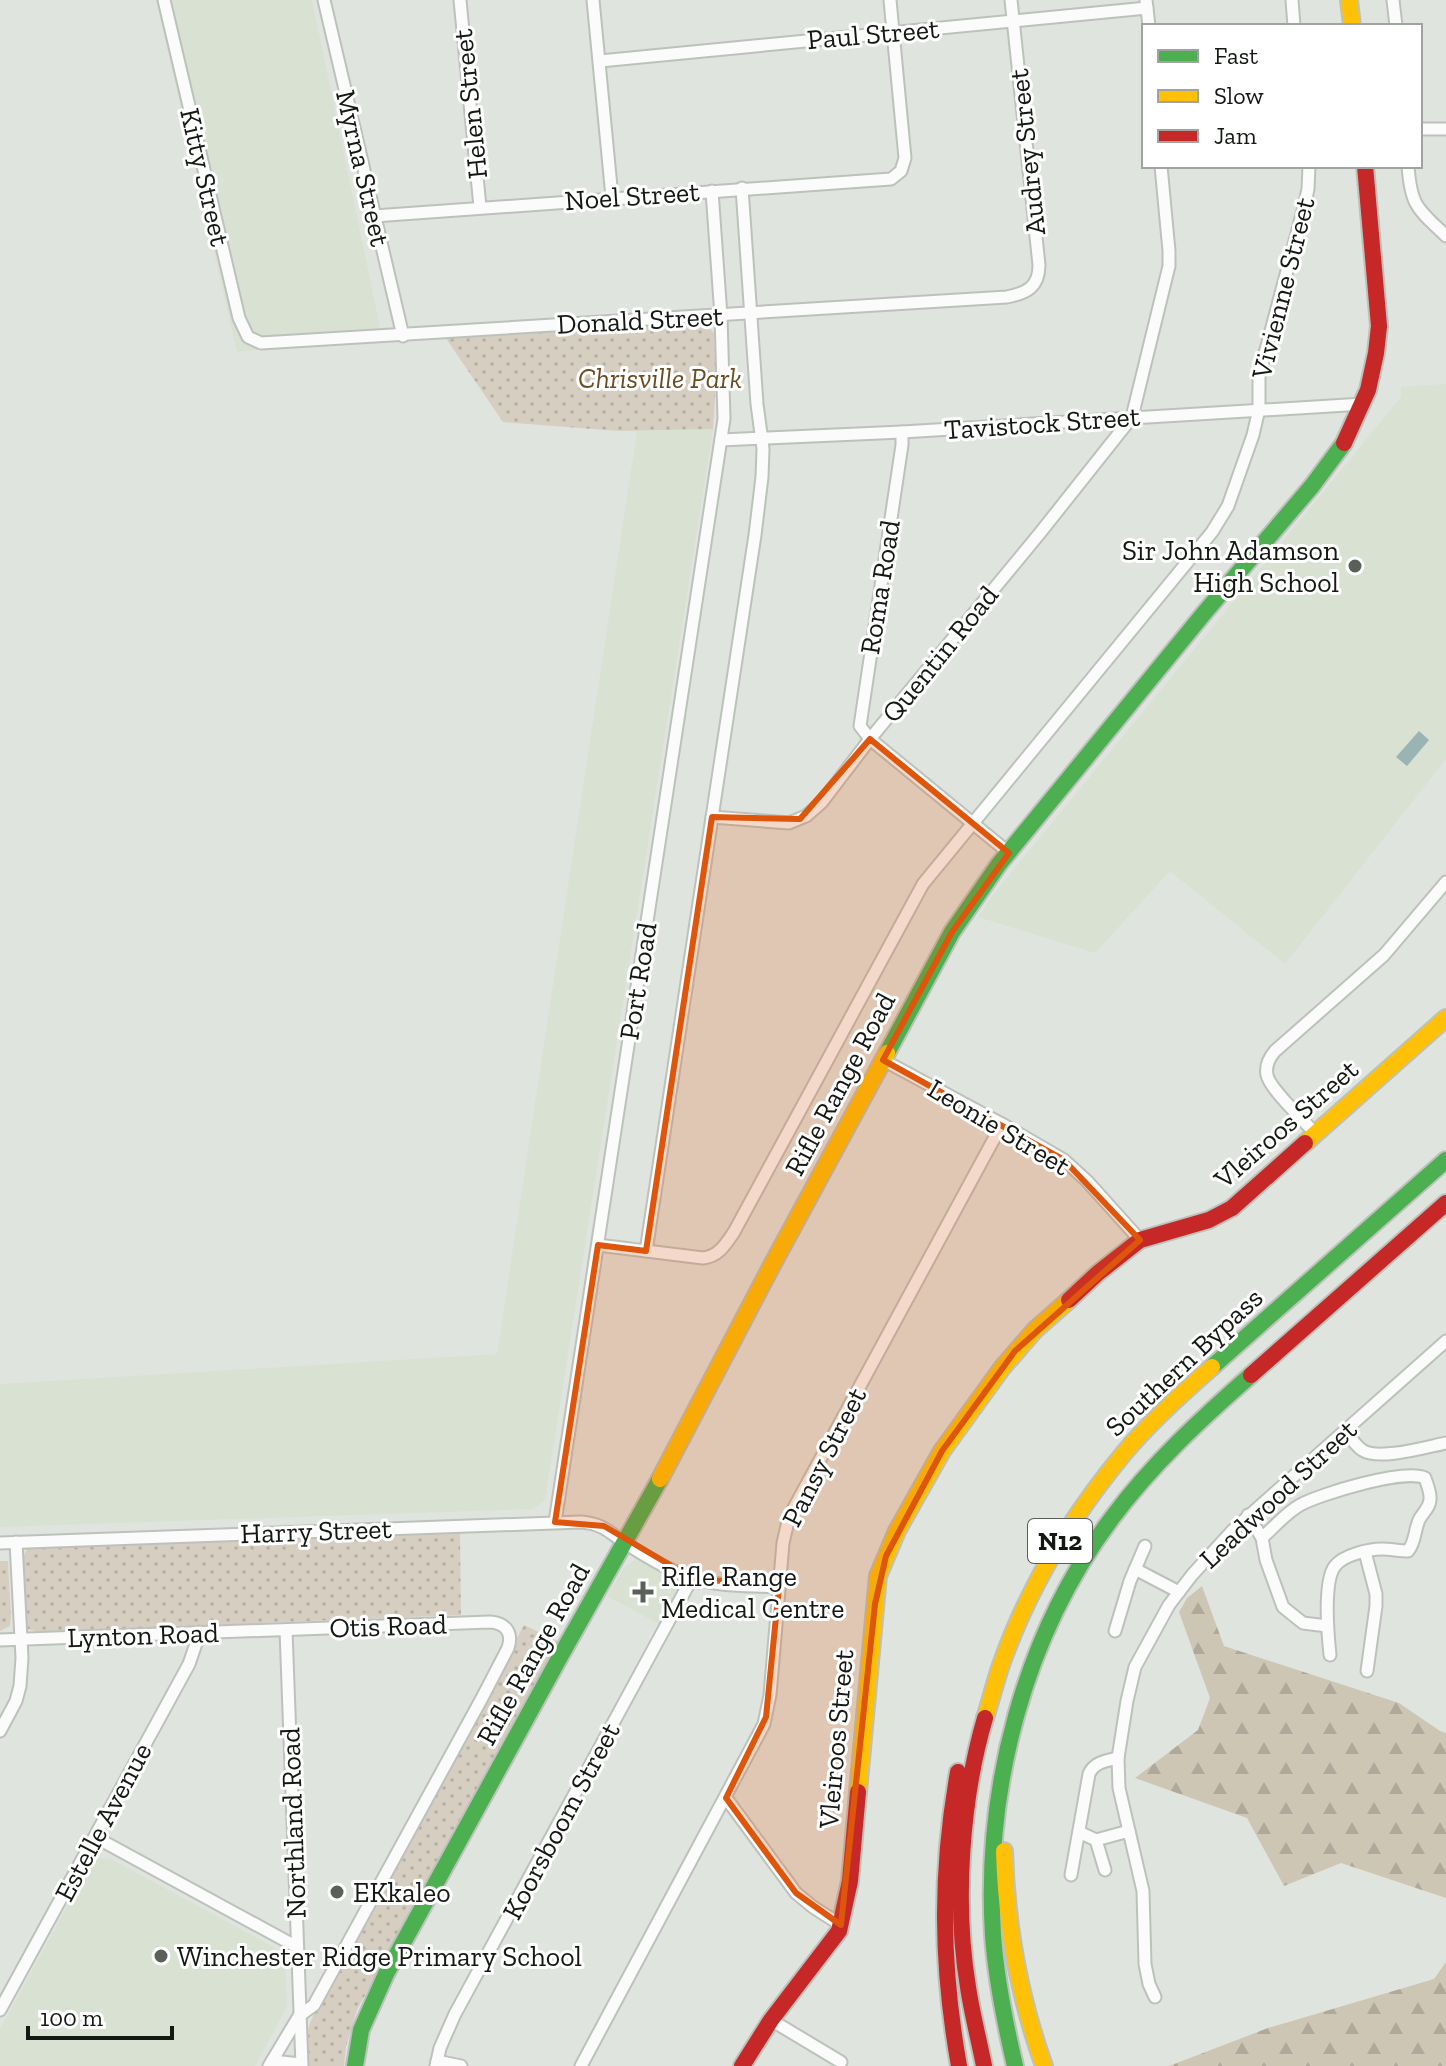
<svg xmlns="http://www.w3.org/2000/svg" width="1446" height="2066" viewBox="0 0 1446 2066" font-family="'Zilla Slab',serif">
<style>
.built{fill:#d8e1d2}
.grass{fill:url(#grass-dots)}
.forest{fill:url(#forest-firs)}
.water{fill:#99b4b2}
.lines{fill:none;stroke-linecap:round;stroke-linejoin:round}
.street-casing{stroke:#bdc1bc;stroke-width:15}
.fast-casing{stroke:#bdc1bc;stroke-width:20}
.slow-casing{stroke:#bdc1bc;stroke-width:20}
.jam-casing{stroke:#bdc1bc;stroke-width:20}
.street{stroke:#fafbfa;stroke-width:11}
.fast{stroke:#4caf50;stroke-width:16}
.slow{stroke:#ffc107;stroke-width:16}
.jam{stroke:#c62828;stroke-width:16}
.marked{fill:#dd560c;fill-opacity:0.2;stroke:#dd560c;stroke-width:6;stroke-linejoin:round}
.poi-dot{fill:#5b5f5a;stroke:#fff;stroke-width:3}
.labels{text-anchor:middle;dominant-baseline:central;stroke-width:6;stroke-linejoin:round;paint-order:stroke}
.shield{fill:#fff;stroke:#5a5d5a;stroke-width:2}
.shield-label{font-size:26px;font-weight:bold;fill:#141813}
.street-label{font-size:28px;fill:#141813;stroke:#fff}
.park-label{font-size:28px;font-style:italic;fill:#6a4c22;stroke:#fff}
.poi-label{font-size:28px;fill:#141813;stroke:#fff;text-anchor:start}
</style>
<defs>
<pattern id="grass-dots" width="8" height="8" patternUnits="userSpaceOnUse" patternTransform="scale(2)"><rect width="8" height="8" fill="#d6cfc1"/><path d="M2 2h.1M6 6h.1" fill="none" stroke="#b7b1a5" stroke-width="1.8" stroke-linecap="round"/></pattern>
<pattern id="forest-firs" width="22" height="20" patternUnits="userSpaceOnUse" patternTransform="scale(2)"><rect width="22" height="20" fill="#cec6b5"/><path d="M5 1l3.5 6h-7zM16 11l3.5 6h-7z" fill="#b0a99b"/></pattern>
</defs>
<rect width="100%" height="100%" fill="#e0e4de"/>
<g class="built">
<path d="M156,0H312L382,337L237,352Z"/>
<path d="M1446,384V759L1285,964L1170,871L1095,953L978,917L992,896L1401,397V387Z"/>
<path d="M713,429L545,1500L533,1509L0,1527V1384L497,1354L637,431Z"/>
<path d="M638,1558L676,1580L679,1588L661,1625L607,1596L624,1568Z"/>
<path d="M94,1857L111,1859L277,1949L285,1963L287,2007L255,2066H0V2029Z"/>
</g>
<g class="grass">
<path d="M699,322L706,324L714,333L716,383L713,429L619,431L503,422L445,337Z"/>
<path d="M460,1532L461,1615L38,1632L28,1629L25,1621L21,1561L27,1549L33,1546Z"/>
<path d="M0,1561H8L11,1617L10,1626L0,1631Z"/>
<path d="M524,1625L558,1641L357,2010L346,2047L344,2066H306C304,2035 307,2028 320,2001Z"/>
</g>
<g class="forest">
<path d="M1202,1586L1224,1646L1399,1703L1440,1731L1446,1733V1898L1341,1863L1284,1886L1247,1818L1135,1778L1198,1730L1210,1698L1179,1612L1187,1598Z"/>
<path d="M1446,1962V2066H1169L1268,2028L1434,1979Z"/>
</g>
<path class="water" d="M1419,731L1429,740L1407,766L1396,757Z"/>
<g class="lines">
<defs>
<g id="street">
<path d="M164,0L239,318L248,337L261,343L1007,297C1027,293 1039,287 1039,265L1011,0"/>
<path d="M324,0L403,336"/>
<path d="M460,0L480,207"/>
<path d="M593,0L612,197"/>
<path d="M1146,0L1149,26"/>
<path d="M1292,0L1294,26"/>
<path d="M1393,0L1396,26"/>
<path d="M600,61L1147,8"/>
<path d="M1420,129H1446"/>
<path d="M1408,166C1411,207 1418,209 1446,236"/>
<path d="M374,216L891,179L901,171L905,158L890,0"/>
<path d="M902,432V445L860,726L870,739L1009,853"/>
<path d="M721,440L902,432L1363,404"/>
<path d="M712,817L789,823L806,816L822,802L870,739L1040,533L1132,417L1169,266V251L1161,166"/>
<path d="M883,1060L1002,1124L1064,1160L1087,1181L1140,1240"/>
<path d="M1316,1134C1305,1122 1269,1088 1267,1075C1265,1065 1269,1058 1275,1051L1384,955L1446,882"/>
<path d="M598,1245L703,1258C719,1256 725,1245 734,1232L923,884L1212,532L1228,506L1253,435L1259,409V376L1304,207L1308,189L1309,166"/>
<path d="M646,1251L755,535L762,477L763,449L757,404L742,188"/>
<path d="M1345,1430C1350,1437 1355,1445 1362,1450C1379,1461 1426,1447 1446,1443"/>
<path d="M1248,1515L1262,1538L1266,1560L1283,1607L1303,1623L1327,1626"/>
<path d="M555,1522L724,419L721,316L712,191"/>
<path d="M1262,1538C1274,1527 1286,1513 1300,1505C1320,1494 1405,1468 1425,1478C1427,1484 1430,1491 1430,1497C1431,1507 1423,1512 1419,1520C1414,1531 1416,1541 1408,1551C1399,1551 1391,1549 1382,1549C1369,1549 1343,1555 1335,1566C1323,1581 1328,1636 1330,1655"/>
<path d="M0,1543L581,1522C603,1524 608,1531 625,1543C645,1556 669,1571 692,1578C719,1587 751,1585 779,1587"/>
<path d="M1365,1552L1376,1594V1606L1367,1671"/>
<path d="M1135,1569L1179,1592"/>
<path d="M286,1630L302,2066"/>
<path d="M1115,1631L1130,1581L1145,1546"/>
<path d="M0,1640L490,1622C506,1623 513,1633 508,1648L482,1698L314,2005L299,2016L269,2066"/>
<path d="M0,1731L16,1701L20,1686L22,1658L16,1542"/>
<path d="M726,1798L796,1893L813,1907L841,1925"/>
<path d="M1079,1832L1096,1840L1105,1870"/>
<path d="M95,1837L297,1947"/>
<path d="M1096,1840L1129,1831"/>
<path d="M1071,1875L1089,1774C1094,1762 1106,1761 1118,1758"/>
<path d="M1155,1997L1149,1984L1145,1964L1143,1891L1119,1788L1118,1758L1127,1701L1135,1667L1169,1605L1192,1575L1233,1530L1446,1341"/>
<path d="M0,2010L189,1664L200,1632"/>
<path d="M771,2020L841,2062"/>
<path d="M272,2061L301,2064"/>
<path d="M437,2061L461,2066"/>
<path d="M436,2066L440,2048L455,2014L692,1578"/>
<path d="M581,2066L764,1724L770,1695L783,1543L789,1517L1002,1124"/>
</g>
<g id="fast">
<path d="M887,1053L952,932L999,864L1205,612L1312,486L1344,443"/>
<path d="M1212,1367L1446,1160"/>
<path d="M355,2066L361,2030L386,1974L561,1655L660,1479"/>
<path d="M1015,2066C1005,2023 996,1979 993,1935C984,1789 1024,1635 1112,1518C1152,1464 1201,1419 1251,1375"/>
</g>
<g id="slow">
<path d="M1349,0L1352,26"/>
<path d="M1305,1143L1446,1018"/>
<path d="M660,1479L771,1267L887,1053"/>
<path d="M985,1718C991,1700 995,1682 1001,1665C1028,1588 1072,1516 1124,1453C1150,1422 1181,1394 1212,1367"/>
<path d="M858,1792L878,1576L897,1531L942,1451L1002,1368L1035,1330L1069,1300"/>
<path d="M1004,1851C1006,1925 1019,1996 1044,2066"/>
</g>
<g id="jam">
<path d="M1344,443L1368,390L1376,353L1379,326L1365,166"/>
<path d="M1069,1300L1098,1273L1140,1240L1209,1220L1232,1208L1305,1143"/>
<path d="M1251,1375L1446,1203"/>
<path d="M958,1772C940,1873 941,1965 959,2066"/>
<path d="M742,2066L771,2020L839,1931L850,1881L858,1792"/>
<path d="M984,2066C979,2040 972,2014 968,1987C954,1903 961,1800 985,1718"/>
</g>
</defs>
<use href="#street" class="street-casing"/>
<use href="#fast" class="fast-casing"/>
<use href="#slow" class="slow-casing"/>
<use href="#jam" class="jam-casing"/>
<use href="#street" class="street"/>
<use href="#fast" class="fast"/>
<use href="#slow" class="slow"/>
<use href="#jam" class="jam"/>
</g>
<path class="marked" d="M870,739L1009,853L952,932L883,1060L1064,1160L1140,1240L1015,1351L942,1451L886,1556L875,1604L841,1925L796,1893L726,1798L766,1717L779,1587L692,1578L604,1526L555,1522L598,1245L646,1251L712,817L800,819Z"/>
<g class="poi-dot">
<circle cx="1355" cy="566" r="8"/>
<path d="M639 1580h8v8h8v8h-8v8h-8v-8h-8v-8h8z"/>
<circle cx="337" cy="1892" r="8"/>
<circle cx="161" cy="1956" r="8"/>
</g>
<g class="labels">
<rect class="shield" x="1028" y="1519" width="64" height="44" rx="6"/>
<g class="shield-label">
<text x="1060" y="1541">N12</text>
</g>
<g class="street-label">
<text transform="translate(873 34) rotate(-5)">Paul Street</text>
<text transform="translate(470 104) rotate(-96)">Helen Street</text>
<text transform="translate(1027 152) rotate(-96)">Audrey Street</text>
<text transform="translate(363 168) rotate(77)">Myrna Street</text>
<text transform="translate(205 177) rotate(77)">Kitty Street</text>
<text transform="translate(632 196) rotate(-4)">Noel Street</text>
<text transform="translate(1283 288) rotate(-76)">Vivienne Street</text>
<text transform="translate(640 320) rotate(-3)">Donald Street</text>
<text transform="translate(1042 423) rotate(-4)">Tavistock Street</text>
<text transform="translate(880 587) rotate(-81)">Roma Road</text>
<text transform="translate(940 654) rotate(-51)">Quentin Road</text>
<text transform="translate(638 981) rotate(-81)">Port Road</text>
<text transform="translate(840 1084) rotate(-62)">Rifle Range Road</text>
<text transform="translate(1286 1124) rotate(-41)">Vleiroos Street</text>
<text transform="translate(999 1127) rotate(31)">Leonie Street</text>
<text transform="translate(1184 1362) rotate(-43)">Southern Bypass</text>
<text transform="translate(824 1457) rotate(-63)">Pansy Street</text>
<text transform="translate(1278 1494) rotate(-43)">Leadwood Street</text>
<text transform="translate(316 1531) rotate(-2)">Harry Street</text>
<text transform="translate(388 1626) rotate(-2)">Otis Road</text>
<text transform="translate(143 1635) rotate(-2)">Lynton Road</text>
<text transform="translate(533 1654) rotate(-61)">Rifle Range Road</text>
<text transform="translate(836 1739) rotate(-85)">Vleiroos Street</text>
<text transform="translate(561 1821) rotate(-62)">Koorsboom Street</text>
<text transform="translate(103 1822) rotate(-62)">Estelle Avenue</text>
<text transform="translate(293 1823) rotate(-92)">Northland Road</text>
</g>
<g class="park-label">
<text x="660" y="378">Chrisville Park</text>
</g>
<g class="poi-label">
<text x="1339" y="550" text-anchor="end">Sir John Adamson<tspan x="1339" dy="32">High School</tspan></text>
<text x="661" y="1576">Rifle Range<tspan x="661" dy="32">Medical Centre</tspan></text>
<text x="353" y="1892">EKkaleo</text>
<text x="177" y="1956">Winchester Ridge Primary School</text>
</g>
</g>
<rect x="1142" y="24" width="280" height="144" fill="#ffffff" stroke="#a1a3a1" stroke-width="2"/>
<rect x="1158" y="50" width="40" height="12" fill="#4caf50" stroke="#a1a3a1" stroke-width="2"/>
<text x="1214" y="64" font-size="24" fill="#141813">Fast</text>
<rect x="1158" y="90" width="40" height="12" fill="#ffc107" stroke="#a1a3a1" stroke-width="2"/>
<text x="1214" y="104" font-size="24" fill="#141813">Slow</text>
<rect x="1158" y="130" width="40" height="12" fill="#c62828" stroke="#a1a3a1" stroke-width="2"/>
<text x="1214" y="144" font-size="24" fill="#141813">Jam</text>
<path d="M28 2026v12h144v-12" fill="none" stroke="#141813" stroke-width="4"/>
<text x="40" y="2026" font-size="24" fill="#141813" stroke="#ffffff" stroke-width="6" paint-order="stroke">100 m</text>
</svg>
